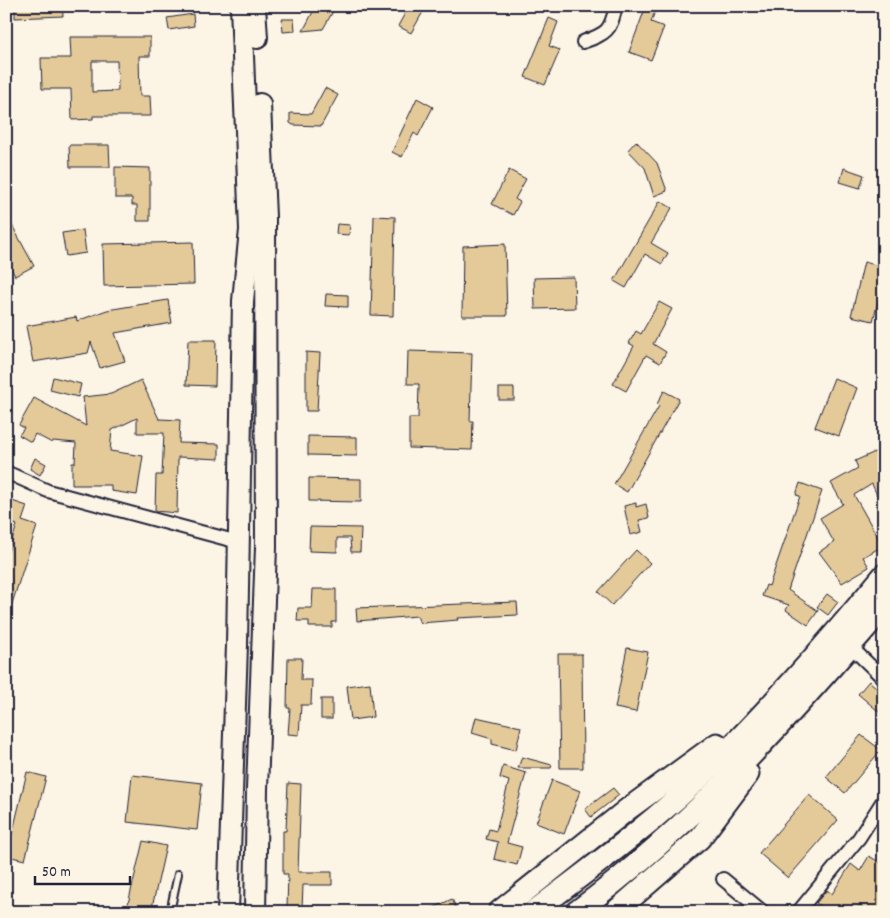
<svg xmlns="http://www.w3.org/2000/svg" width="890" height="918" viewBox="0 0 890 918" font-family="Dekko,sans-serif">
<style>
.building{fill:#e4ca99;stroke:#22223b;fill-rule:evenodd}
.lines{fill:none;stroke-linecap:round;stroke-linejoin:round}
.service-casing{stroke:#22223b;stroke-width:10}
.minor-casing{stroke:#22223b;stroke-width:16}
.primary-casing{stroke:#22223b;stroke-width:24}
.trunk-casing{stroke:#22223b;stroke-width:25}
.service{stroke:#fcf5e5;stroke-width:6}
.minor{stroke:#fcf5e5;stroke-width:12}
.primary{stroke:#fcf5e5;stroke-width:20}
.trunk{stroke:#fcf5e5;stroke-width:21}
</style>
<rect width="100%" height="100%" fill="#fcf5e5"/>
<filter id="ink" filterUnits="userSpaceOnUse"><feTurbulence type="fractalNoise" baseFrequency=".02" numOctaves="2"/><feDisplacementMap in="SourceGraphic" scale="10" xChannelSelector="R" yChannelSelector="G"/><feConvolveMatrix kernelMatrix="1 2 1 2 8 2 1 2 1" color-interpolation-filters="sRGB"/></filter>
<g filter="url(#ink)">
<g class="building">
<path d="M15,6H62L63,16L15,18Z"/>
<path d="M316,6H336L323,29L303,31Z"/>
<path d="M409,6H417L424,10L411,33L398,26Z"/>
<path d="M646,6H657L651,22L664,27L651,60L629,52Z"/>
<path d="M193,14L194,26L169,30L167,18Z"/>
<path d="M549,18L558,22L549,46L560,50L545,85L525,77Z"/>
<path d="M282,19H294L295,31L283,32Z"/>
<path d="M70,37H150V56H139L140,96H150L151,116H93V119L72,120L71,89H42L41,58H71ZM92,61H117L118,91L92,92Z"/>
<path d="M325,88L338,95L321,126L293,125L290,123V113L311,114Z"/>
<path d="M417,98L433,107L418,136L414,133L402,157L392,152Z"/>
<path d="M636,141L657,163L667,191L654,196L645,168L628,150Z"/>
<path d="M69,145H109L110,167H70Z"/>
<path d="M115,167L150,168V221H137V205H132V198H115Z"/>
<path d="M844,168L864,175L860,188L840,182Z"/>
<path d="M509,170L526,179L515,199L520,202L513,215L492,204Z"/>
<path d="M660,201L672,208L651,243L668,253L662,264L645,254L626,288L614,281Z"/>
<path d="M6,214L34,266L15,276L6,259Z"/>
<path d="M374,216L395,217L393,316L371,315Z"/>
<path d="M337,224L350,225L349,235L336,234Z"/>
<path d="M83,230L86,253L66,256L62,233Z"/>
<path d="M193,242L194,284L104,286L103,244Z"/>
<path d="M505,244L507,316H462L463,246Z"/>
<path d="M864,262L884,267V278L873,321L851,316Z"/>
<path d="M574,277L575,308L535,309L534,278Z"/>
<path d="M326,294L348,295V307L325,306Z"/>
<path d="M168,300L172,323L115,333L125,361L100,368L91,342L88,353L33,362L26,326L76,317L77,321L107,310Z"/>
<path d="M659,302L672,309L653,344L666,352L660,363L646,355L626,391L613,384L634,346L629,343L636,331L641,334Z"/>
<path d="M188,340H216L215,386L186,385Z"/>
<path d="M408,351L472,353L470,421H473L472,450L409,448V418H418L419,384H407Z"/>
<path d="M306,352L320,353L317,411H306Z"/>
<path d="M53,377L81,384L78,397L50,390Z"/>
<path d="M834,378L857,388L839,436L815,427Z"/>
<path d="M141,380L159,419L180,420L179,443L219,444V459L178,457L177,513L155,511L156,475H162L164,433H137V418L112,430L110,451L143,456L137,495L111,491V485H72V463H75L76,443L53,441L52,443L35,434L31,442L19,435L24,428L19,425L34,398L86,426L83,397L111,394Z"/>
<rect x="499" y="388" width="15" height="12"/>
<path d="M664,391L679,399L627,492L614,484L659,406L657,404Z"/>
<path d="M308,436L357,437V456L308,455Z"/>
<path d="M884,448V511L872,484L854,495L883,546L863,557L869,567L842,583L819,552L834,542L820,518L843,504L831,483L858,468L855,461Z"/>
<path d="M35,458L46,464L40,475L30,469Z"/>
<path d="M309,478L361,479V502L309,501Z"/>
<path d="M800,483L822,491L788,590L818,611L808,625L786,610L789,605L762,596L766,585L769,586L800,496L796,495Z"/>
<path d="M6,499L27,506L22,521L37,526L8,616H6V558L17,525L6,521Z"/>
<path d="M636,503V507L646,504L649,518L639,520L642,532L630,535L624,506Z"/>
<path d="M310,527L361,528L360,552H351L350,538H337V552L309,551Z"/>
<path d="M636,550L650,563L612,605L598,592Z"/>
<path d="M313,589H336V622H332V627H309V621H297L298,608H312Z"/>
<path d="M827,594L838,602L828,615L817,607Z"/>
<path d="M517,602L518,615L457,618L458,620L420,623L417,616L357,621L356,608Z"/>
<path d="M627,648L648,652L636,712L615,708Z"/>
<path d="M558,654H582L583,768H560Z"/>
<path d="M288,658H302L301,680H312L311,705H301L299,735L288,734L290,708H287Z"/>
<path d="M869,681L884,694V716L858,694Z"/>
<path d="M370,683L373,717L351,720L347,686Z"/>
<rect x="321" y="699" width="11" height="20"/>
<path d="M476,717L521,727L516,750L492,744V739L472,733Z"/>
<path d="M861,735L881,750L845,793L826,777Z"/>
<path d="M522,757L552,765L551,768H518Z"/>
<path d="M503,766L526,773L507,843L522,847L517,865L494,859L498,842L486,839L489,829L496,831L509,781L500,778Z"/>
<path d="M27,772L46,777L25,860L7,856Z"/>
<path d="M132,775L202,783L197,830L127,822Z"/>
<path d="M552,780L580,791L564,834L536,823Z"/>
<path d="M288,783L301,784L298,872H332V885H303L302,909L287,908L288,874H283V831H286Z"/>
<path d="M613,788L619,795L591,817L585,809Z"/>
<path d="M809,795L838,820L788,878L759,853Z"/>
<path d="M143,841L166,846L151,912H126Z"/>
<path d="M869,856L884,865V912H868L860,905L855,912H828L816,903L827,890L832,894L851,864L860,871Z"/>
<path d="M452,899L458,912H425Z"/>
</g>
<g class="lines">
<defs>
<path id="service" d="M170,912L178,874"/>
<g id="minor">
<path d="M583,42C607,33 610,32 616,6"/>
<path d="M6,472L48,491L238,542"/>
<path d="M850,646L884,679"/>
<path d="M723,879L763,912"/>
<path d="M798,912L859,838L884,799"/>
</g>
<g id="primary">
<path d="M255,6L257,38"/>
<path d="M228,912L237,645L243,301L250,230L241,6"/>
<path d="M255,912L257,789L266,547L265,217L260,104"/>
</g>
<g id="trunk">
<path d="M499,912L628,809L717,744"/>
<path d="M533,912C597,864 662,816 719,759C777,701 831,639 884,575"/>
<path d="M576,912C693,826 790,716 884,607"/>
<path d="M615,912L700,838L748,774"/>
</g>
</defs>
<use href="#service" class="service-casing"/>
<use href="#minor" class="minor-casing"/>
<use href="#primary" class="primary-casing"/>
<use href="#trunk" class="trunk-casing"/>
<use href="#service" class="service"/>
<use href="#minor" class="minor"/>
<use href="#primary" class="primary"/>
<use href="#trunk" class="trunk"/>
</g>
</g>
<rect width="890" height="918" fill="none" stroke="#fcf5e5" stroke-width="25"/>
<rect x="12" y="12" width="865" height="893" fill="none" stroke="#22223b" stroke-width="2" filter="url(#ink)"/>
<path d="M35 876v8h95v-8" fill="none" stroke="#22223b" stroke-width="2.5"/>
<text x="42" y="876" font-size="15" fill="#22223b" stroke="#fcf5e5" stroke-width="4" paint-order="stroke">50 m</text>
</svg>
